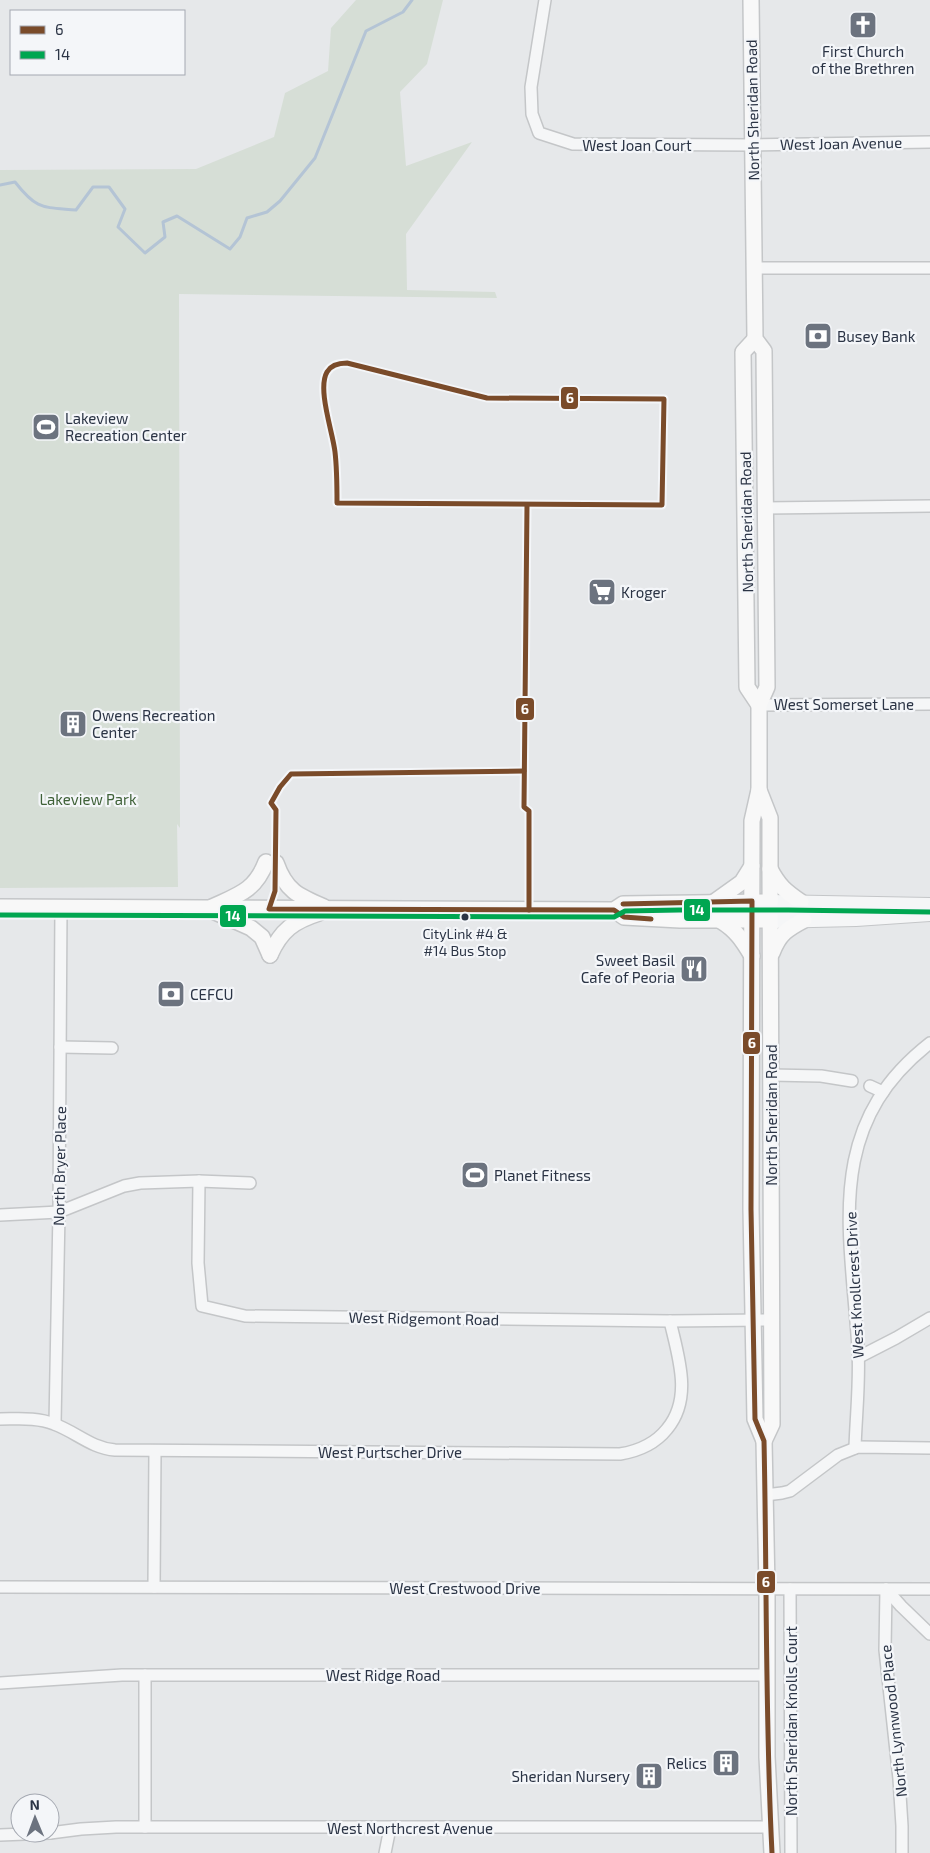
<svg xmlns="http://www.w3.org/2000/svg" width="930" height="1853" viewBox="0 0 930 1853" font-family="'Exo 2',sans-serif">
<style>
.green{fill:#d6ded6}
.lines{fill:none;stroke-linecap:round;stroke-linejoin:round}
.stream{stroke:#b4c4d5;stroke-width:3}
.minor-casing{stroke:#c4c6c8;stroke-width:14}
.tertiary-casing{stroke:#c4c6c8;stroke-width:16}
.secondary-casing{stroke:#c4c6c8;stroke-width:18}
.minor{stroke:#f5f6f7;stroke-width:11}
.tertiary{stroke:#f5f6f7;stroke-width:14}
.secondary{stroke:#f8f8f8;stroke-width:15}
.bus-1-casing{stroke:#f4f6f9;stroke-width:9}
.bus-2-casing{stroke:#f4f6f9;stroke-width:9}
.bus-1{stroke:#7a4b2a;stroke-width:5}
.bus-2{stroke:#00a651;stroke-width:5}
.bus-dot{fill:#2b3445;stroke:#f4f6f9;stroke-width:2}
.labels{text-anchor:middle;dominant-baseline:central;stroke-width:4.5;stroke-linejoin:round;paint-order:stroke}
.bus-label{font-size:14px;fill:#2b3445;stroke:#f4f6f9}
.poi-label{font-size:15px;fill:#2b3445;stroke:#f4f6f9;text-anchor:start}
.street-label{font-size:15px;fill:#2b3445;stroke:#f4f6f9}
.park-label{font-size:15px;fill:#3f6138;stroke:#f4f6f9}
.line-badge{stroke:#f4f6f9;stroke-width:2}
.badge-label{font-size:14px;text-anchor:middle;font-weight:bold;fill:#fff}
</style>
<rect width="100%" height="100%" fill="#e6e8ea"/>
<path class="green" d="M356,0H443L427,64L400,92L406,166L472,142L406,234L407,290L495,292L497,298L179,294L180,828L177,824L178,887L0,888V170L196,169L274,137L285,93L328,71L331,28Z"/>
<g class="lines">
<path class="stream" d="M0,185L15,182C37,210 42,207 76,210L93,187H109L125,209L118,227L145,253L165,237L163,222L177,216L230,249L240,237L247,218L267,212L280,201L315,158L366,31L403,12L412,0"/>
<defs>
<g id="minor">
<path d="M545,0L531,87L532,114L539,133L573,144L753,145L930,142"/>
<path d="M754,268H930"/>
<path d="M765,508L930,506"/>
<path d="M759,705L930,704"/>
<path d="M60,1047L112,1048"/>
<path d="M771,1075L821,1076L852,1081"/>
<path d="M870,1086L883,1092"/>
<path d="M199,1181L198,1263L202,1306L245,1316L670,1321L772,1320"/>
<path d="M0,1215L59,1212L124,1186L140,1183L199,1181L250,1183"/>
<path d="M859,1357L896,1338L930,1318"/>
<path d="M0,1419C18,1419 37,1417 54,1424C76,1432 91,1448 115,1450L620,1454C639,1451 655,1444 667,1429C693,1398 678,1356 670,1321"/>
<path d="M55,1424L59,1212L61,908"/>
<path d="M855,1448C856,1415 860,1381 858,1349C851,1232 822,1127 930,1043"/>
<path d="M765,1495L782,1493L790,1491L838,1455L858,1447L930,1448"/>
<path d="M0,1587L930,1589"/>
<path d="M154,1587L155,1451"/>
<path d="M790,1589L791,1853"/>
<path d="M886,1589L885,1650L899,1779L902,1826V1853"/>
<path d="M886,1589L901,1606L930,1634"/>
<path d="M145,1675V1827"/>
<path d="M0,1683L122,1675H767"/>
<path d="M50,1833L81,1829L116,1827H770"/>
<path d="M0,1835L50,1833"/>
<path d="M385,1853L390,1828"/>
</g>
<g id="tertiary">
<path d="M770,902L930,905"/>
<path d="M770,921L856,919L930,914"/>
</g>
<g id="secondary">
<path d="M751,0L755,339L764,351L767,687L759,705V790L752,821L751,1209L755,1419L764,1441L767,1588V1757L772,1853"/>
<path d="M755,339L743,352L747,687L759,705"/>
<path d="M759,790L770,818V868L772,1424L764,1441"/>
<path d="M276,863C286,891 298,896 324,907"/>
<path d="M770,869C779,886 785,891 801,902"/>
<path d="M714,902L742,882L752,866"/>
<path d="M0,907L614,910L623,904L770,902"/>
<path d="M212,907C238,895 255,891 266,862"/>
<path d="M614,910L624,917L680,920H761"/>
<path d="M215,912L251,928L262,937L270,955"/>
<path d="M721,921C736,930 743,941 752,956"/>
<path d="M772,953C779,934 787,929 804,920"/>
<path d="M270,955C281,930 294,921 319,913"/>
</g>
</defs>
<use href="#minor" class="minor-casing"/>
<use href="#tertiary" class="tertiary-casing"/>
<use href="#secondary" class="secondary-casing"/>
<use href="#minor" class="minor"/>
<use href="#tertiary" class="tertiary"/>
<use href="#secondary" class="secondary"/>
<defs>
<g id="bus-1">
<path d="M347,363L487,398L664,399L662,505L337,503C337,486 337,469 335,452C333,433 317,389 327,372C331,365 339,363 347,363Z"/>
<path d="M527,505L524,807L529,811V910"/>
<path d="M524,771L291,774L280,787L271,803L276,810L275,891L269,909L614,910L624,917L651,919"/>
<path d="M623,904L752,901L751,1209L755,1419L764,1441C767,1578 765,1716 772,1853"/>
</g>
<path id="bus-2" d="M0,915L614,917L625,911L679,910H788L930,912"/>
</defs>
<use href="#bus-1" class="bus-1-casing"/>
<use href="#bus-2" class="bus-2-casing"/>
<use href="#bus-1" class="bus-1"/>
<use href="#bus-2" class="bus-2"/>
</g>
<defs>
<symbol id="church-square" viewBox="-11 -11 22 22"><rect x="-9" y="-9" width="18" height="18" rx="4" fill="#6c737f" stroke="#f4f6f9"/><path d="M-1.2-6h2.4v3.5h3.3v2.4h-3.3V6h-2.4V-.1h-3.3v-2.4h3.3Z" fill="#fff"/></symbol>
<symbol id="bank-square" viewBox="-11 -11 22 22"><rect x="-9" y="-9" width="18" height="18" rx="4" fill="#6c737f" stroke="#f4f6f9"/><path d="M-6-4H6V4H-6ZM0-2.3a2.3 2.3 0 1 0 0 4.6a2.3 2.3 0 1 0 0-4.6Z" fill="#fff"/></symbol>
<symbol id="stadium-square" viewBox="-11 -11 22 22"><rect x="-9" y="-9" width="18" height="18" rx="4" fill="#6c737f" stroke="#f4f6f9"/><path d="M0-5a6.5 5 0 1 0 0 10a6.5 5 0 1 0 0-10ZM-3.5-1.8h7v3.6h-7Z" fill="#fff"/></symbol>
<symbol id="supermarket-square" viewBox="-11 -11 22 22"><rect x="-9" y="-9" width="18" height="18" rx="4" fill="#6c737f" stroke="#f4f6f9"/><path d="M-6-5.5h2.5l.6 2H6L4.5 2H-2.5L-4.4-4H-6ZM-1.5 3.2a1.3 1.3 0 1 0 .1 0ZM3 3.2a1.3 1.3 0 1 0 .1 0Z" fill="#fff"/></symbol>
<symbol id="building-square" viewBox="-11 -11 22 22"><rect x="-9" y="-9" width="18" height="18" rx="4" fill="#6c737f" stroke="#f4f6f9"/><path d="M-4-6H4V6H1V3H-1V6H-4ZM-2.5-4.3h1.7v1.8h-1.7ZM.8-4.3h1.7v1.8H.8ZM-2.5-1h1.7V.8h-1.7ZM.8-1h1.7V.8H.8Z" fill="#fff"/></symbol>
<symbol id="restaurant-square" viewBox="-11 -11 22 22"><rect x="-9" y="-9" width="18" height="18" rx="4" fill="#6c737f" stroke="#f4f6f9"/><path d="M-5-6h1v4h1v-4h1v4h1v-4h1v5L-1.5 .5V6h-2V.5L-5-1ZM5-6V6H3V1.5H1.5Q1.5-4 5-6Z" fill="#fff"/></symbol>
</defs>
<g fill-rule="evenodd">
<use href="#church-square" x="847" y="9" width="32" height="32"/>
<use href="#bank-square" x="802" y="320" width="32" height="32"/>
<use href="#stadium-square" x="30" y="411" width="32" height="32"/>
<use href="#supermarket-square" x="586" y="576" width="32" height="32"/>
<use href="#building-square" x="57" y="708" width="32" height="32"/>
<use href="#restaurant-square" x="678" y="953" width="32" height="32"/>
<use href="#bank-square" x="155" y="978" width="32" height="32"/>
<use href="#stadium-square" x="459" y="1159" width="32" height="32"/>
<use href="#building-square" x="710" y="1747" width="32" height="32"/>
<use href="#building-square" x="633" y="1760" width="32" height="32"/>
</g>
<circle class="bus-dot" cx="465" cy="917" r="4.5"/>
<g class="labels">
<g class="bus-label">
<text x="465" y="933">CityLink #4 &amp;<tspan x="465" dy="17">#14 Bus Stop</tspan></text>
</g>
<g class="poi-label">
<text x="863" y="51" text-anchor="middle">First Church<tspan x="863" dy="17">of the Brethren</tspan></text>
<text x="837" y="336">Busey Bank</text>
<text x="65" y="418">Lakeview<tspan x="65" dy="17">Recreation Center</tspan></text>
<text x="621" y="592">Kroger</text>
<text x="92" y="715">Owens Recreation<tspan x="92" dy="17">Center</tspan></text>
<text x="675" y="960" text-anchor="end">Sweet Basil<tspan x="675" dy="17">Cafe of Peoria</tspan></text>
<text x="190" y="994">CEFCU</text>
<text x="494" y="1175">Planet Fitness</text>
<text x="707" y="1763" text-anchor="end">Relics</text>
<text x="630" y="1776" text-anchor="end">Sheridan Nursery</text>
</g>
<g class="street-label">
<text transform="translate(752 110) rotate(-91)">North Sheridan Road</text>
<text transform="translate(841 143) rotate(-1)">West Joan Avenue</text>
<text x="637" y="145">West Joan Court</text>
<text transform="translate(746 522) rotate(-91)">North Sheridan Road</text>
<text x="844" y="704">West Somerset Lane</text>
<text transform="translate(771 1115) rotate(-90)">North Sheridan Road</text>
<text transform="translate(59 1166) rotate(-89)">North Bryer Place</text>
<text transform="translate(854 1285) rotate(-93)">West Knollcrest Drive</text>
<text transform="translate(424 1318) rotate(1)">West Ridgemont Road</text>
<text x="390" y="1452">West Purtscher Drive</text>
<text x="465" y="1588">West Crestwood Drive</text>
<text x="383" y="1675">West Ridge Road</text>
<text transform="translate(791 1721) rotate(-90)">North Sheridan Knolls Court</text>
<text transform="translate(893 1721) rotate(-96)">North Lynnwood Place</text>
<text x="410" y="1828">West Northcrest Avenue</text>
</g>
<g class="park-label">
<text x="88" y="799">Lakeview Park</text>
</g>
</g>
<g class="line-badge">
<rect x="560" y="386" width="19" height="24" rx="5" fill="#7a4b2a"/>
<rect x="515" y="697" width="20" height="24" rx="5" fill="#7a4b2a"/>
<rect x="683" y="898" width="28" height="24" rx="5" fill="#00a651"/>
<rect x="219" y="904" width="28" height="24" rx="5" fill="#00a651"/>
<rect x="742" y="1031" width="19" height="24" rx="5" fill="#7a4b2a"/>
<rect x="756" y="1570" width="20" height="24" rx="5" fill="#7a4b2a"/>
</g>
<g class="badge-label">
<text x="570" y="403">6</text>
<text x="525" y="714">6</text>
<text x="697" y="915">14</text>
<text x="233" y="921">14</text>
<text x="752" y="1048">6</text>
<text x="766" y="1587">6</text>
</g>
<rect x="10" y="10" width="175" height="65" fill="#f4f6f9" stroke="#a4a8b1"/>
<rect x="20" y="26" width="25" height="8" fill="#7a4b2a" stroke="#a4a8b1"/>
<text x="55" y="35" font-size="15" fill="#2b3445">6</text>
<rect x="20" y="51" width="25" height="8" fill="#00a651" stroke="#a4a8b1"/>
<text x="55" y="60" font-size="15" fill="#2b3445">14</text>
<g transform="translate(35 1818) rotate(359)"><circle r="24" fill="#f4f6f9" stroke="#a4a8b1"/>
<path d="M0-4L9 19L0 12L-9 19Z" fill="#6c737f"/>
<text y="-8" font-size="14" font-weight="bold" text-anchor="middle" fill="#2b3445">N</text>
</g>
</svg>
